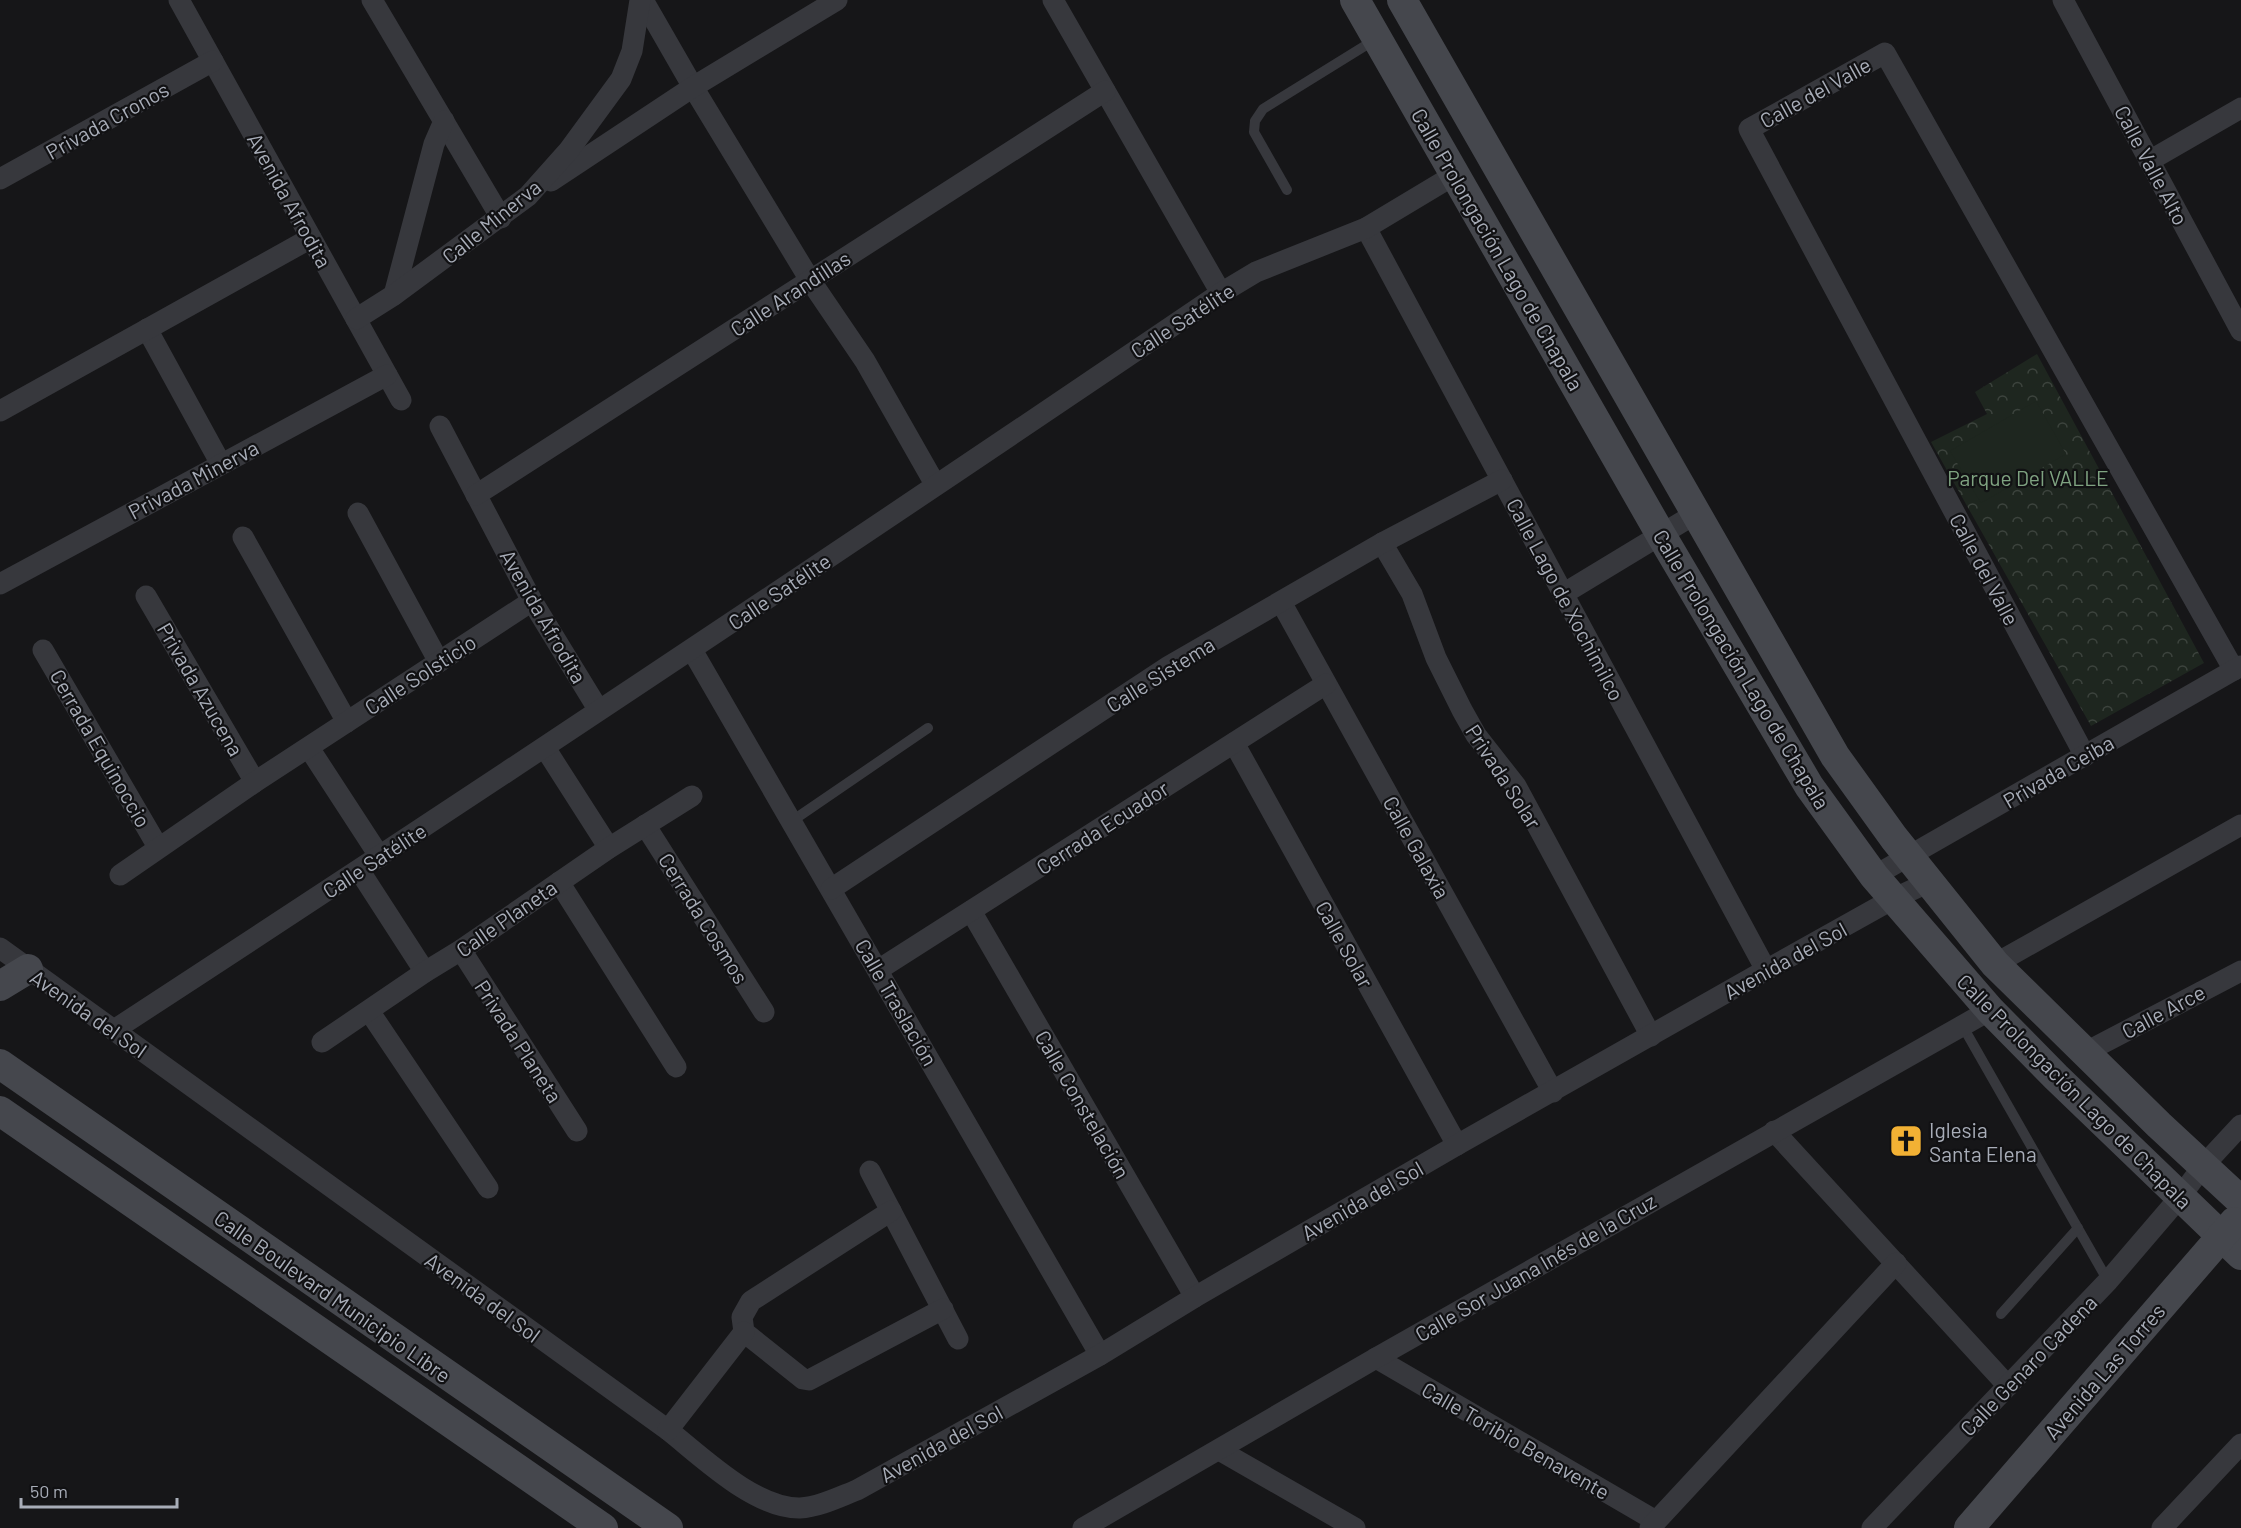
<svg xmlns="http://www.w3.org/2000/svg" width="2241" height="1528" viewBox="0 0 2241 1528" font-family="Barlow,sans-serif">
<style>
.park{fill:url(#park-crowns)}
.pitch{fill:#1e261f}
.lines{fill:none;stroke-linecap:round;stroke-linejoin:round}
.lane{stroke:#37383d;stroke-width:10}
.street{stroke:#37383d;stroke-width:21}
.secondary{stroke:#45474d;stroke-width:30}
.labels{text-anchor:middle;dominant-baseline:central;stroke-width:4.5;stroke-linejoin:round;paint-order:stroke}
.street-label{font-size:21px;fill:#a8adb8;stroke:#111113}
.park-label{font-size:21px;fill:#7fa381;stroke:#111113}
.poi-label{font-size:21px;fill:#a8adb8;stroke:#111113;text-anchor:start}
</style>
<defs>
<pattern id="park-crowns" width="20" height="18" patternUnits="userSpaceOnUse" patternTransform="scale(1.5)"><rect width="20" height="18" fill="#1e261f"/><path d="M2 6a3 3 0 1 1 6 0M12 15a3 3 0 1 1 6 0" fill="none" stroke="#3c433d"/></pattern>
</defs>
<rect width="100%" height="100%" fill="#161618"/>
<path class="park" d="M2037,354L2204,663L2091,726L1931,442L1987,414L1975,392Z"/>
<path class="pitch" d="M2036,401L2066,454L1981,503L1950,451Z"/>
<g class="lines">
<g class="lane">
<path d="M1287,190L1254,132L1255,121L1263,109L1376,39"/>
<path d="M792,821L928,728"/>
<path d="M1962,1025L2108,1281"/>
<path d="M2001,1314L2078,1228"/>
</g>
<g class="street">
<path d="M179,0L401,400"/>
<path d="M372,0L501,218"/>
<path d="M643,0L693,87L810,280L865,361L935,484"/>
<path d="M1053,0L1221,293"/>
<path d="M2063,0L2241,331"/>
<path d="M2149,161L2241,108"/>
<path d="M0,179L213,61"/>
<path d="M551,181L693,87L837,0"/>
<path d="M1366,228L1766,970"/>
<path d="M394,295L434,144L444,121"/>
<path d="M356,319L394,295L528,196L569,150L621,79L632,51L640,0"/>
<path d="M147,329L221,464"/>
<path d="M0,411L311,238"/>
<path d="M440,426L532,601L598,709"/>
<path d="M476,495L1105,91"/>
<path d="M358,513L439,662"/>
<path d="M243,537L347,722"/>
<path d="M1382,543L1412,594L1436,658L1462,710L1476,735L1516,786L1651,1036"/>
<path d="M0,584L387,375"/>
<path d="M1563,594L1695,514"/>
<path d="M146,596L255,782"/>
<path d="M1281,602L1553,1092"/>
<path d="M43,650L158,847"/>
<path d="M692,650L1100,1355"/>
<path d="M1234,743L1457,1145"/>
<path d="M309,748L380,857"/>
<path d="M545,748L609,848"/>
<path d="M2085,756L1749,129L1885,53L2234,670"/>
<path d="M645,825L764,1012"/>
<path d="M359,870L425,972"/>
<path d="M120,875L255,782L532,601"/>
<path d="M1874,876L2241,666"/>
<path d="M559,882L676,1067"/>
<path d="M831,889L1169,666L1382,543L1502,480"/>
<path d="M971,911L1195,1297"/>
<path d="M0,948L668,1430C701,1456 755,1509 800,1508C819,1507 839,1497 857,1490L1100,1355L1195,1297L1457,1145L1766,970L1893,899L1929,882"/>
<path d="M461,950L577,1131"/>
<path d="M1995,964L2241,825"/>
<path d="M878,970L1326,684"/>
<path d="M369,1011L488,1188"/>
<path d="M114,1030C485,788 854,542 1221,293L1256,272L1366,228L1456,174"/>
<path d="M322,1042L425,972L461,950L609,848L692,796"/>
<path d="M2086,1052L2241,971"/>
<path d="M1774,1131L2008,1386"/>
<path d="M870,1171L958,1339"/>
<path d="M891,1211L751,1301L742,1317L744,1332L803,1379L809,1380L943,1309"/>
<path d="M1376,1358L1656,1521"/>
<path d="M668,1430L744,1332"/>
<path d="M1219,1450L1355,1528"/>
<path d="M1083,1528L1376,1358L1990,1010"/>
<path d="M1650,1528L1896,1263"/>
<path d="M1872,1528L2108,1281L2180,1197L2203,1166L2241,1125"/>
<path d="M2162,1528L2241,1444"/>
</g>
<g class="secondary">
<path d="M1355,0L1661,535L1809,786L1874,876L1990,1010L2056,1077L2241,1255"/>
<path d="M1402,0L1835,756L1894,838L1995,964L2159,1125L2241,1201"/>
<path d="M0,986L28,969"/>
<path d="M0,1064L668,1528"/>
<path d="M0,1111L603,1528"/>
<path d="M1969,1528L2234,1222"/>
</g>
</g>
<defs>
<symbol id="church-square" viewBox="-11 -11 22 22"><rect x="-9" y="-9" width="18" height="18" rx="4" fill="#f2b134" stroke="#111113"/><path d="M-1.2-6h2.4v3.5h3.3v2.4h-3.3V6h-2.4V-.1h-3.3v-2.4h3.3Z" fill="#111"/></symbol>
</defs>
<g fill-rule="evenodd">
<use href="#church-square" x="1887" y="1122" width="38" height="38"/>
</g>
<g class="labels">
<g class="street-label">
<text transform="translate(1815 92) rotate(-29)">Calle del Valle</text>
<text transform="translate(107 120) rotate(-29)">Privada Cronos</text>
<text transform="translate(2152 165) rotate(62)">Calle Valle Alto</text>
<text transform="translate(290 200) rotate(61)">Avenida Afrodita</text>
<text transform="translate(491 221) rotate(-39)">Calle Minerva</text>
<text transform="translate(1498 249) rotate(60)">Calle Prolongación Lago de Chapala</text>
<text transform="translate(790 293) rotate(-33)">Calle Arandillas</text>
<text transform="translate(1182 320) rotate(-33)">Calle Satélite</text>
<text transform="translate(193 479) rotate(-28)">Privada Minerva</text>
<text transform="translate(1985 569) rotate(62)">Calle del Valle</text>
<text transform="translate(779 591) rotate(-34)">Calle Satélite</text>
<text transform="translate(1566 599) rotate(62)">Calle Lago de Xochimilco</text>
<text transform="translate(544 616) rotate(60)">Avenida Afrodita</text>
<text transform="translate(1742 669) rotate(59)">Calle Prolongación Lago de Chapala</text>
<text transform="translate(420 674) rotate(-33)">Calle Solsticio</text>
<text transform="translate(1160 674) rotate(-32)">Calle Sistema</text>
<text transform="translate(201 689) rotate(60)">Privada Azucena</text>
<text transform="translate(101 748) rotate(60)">Cerrada Equinoccio</text>
<text transform="translate(2058 771) rotate(-30)">Privada Ceiba</text>
<text transform="translate(1504 776) rotate(57)">Privada Solar</text>
<text transform="translate(1102 827) rotate(-33)">Cerrada Ecuador</text>
<text transform="translate(1417 847) rotate(61)">Calle Galaxia</text>
<text transform="translate(374 860) rotate(-33)">Calle Satélite</text>
<text transform="translate(506 918) rotate(-35)">Calle Planeta</text>
<text transform="translate(704 918) rotate(58)">Cerrada Cosmos</text>
<text transform="translate(1345 944) rotate(61)">Calle Solar</text>
<text transform="translate(1785 960) rotate(-29)">Avenida del Sol</text>
<text transform="translate(897 1002) rotate(60)">Calle Traslación</text>
<text transform="translate(2163 1011) rotate(-28)">Calle Arce</text>
<text transform="translate(89 1013) rotate(35)">Avenida del Sol</text>
<text transform="translate(519 1041) rotate(57)">Privada Planeta</text>
<text transform="translate(2075 1091) rotate(45)">Calle Prolongación Lago de Chapala</text>
<text transform="translate(1083 1104) rotate(60)">Calle Constelación</text>
<text transform="translate(1362 1200) rotate(-30)">Avenida del Sol</text>
<text transform="translate(1535 1267) rotate(-30)">Calle Sor Juana Inés de la Cruz</text>
<text transform="translate(333 1296) rotate(35)">Calle Boulevard Municipio Libre</text>
<text transform="translate(483 1297) rotate(36)">Avenida del Sol</text>
<text transform="translate(2028 1365) rotate(-46)">Calle Genaro Cadena</text>
<text transform="translate(2104 1371) rotate(-49)">Avenida Las Torres</text>
<text transform="translate(1516 1440) rotate(30)">Calle Toribio Benavente</text>
<text transform="translate(941 1443) rotate(-29)">Avenida del Sol</text>
</g>
<g class="park-label">
<text x="2028" y="477">Parque Del VALLE</text>
</g>
<g class="poi-label">
<text x="1929" y="1129">Iglesia<tspan x="1929" dy="24">Santa Elena</tspan></text>
</g>
</g>
<path d="M21 1498v9h156v-9" fill="none" stroke="#a8adb8" stroke-width="3"/>
<text x="30" y="1498" font-size="18" fill="#a8adb8" stroke="#111113" stroke-width="4.5" paint-order="stroke">50 m</text>
</svg>
